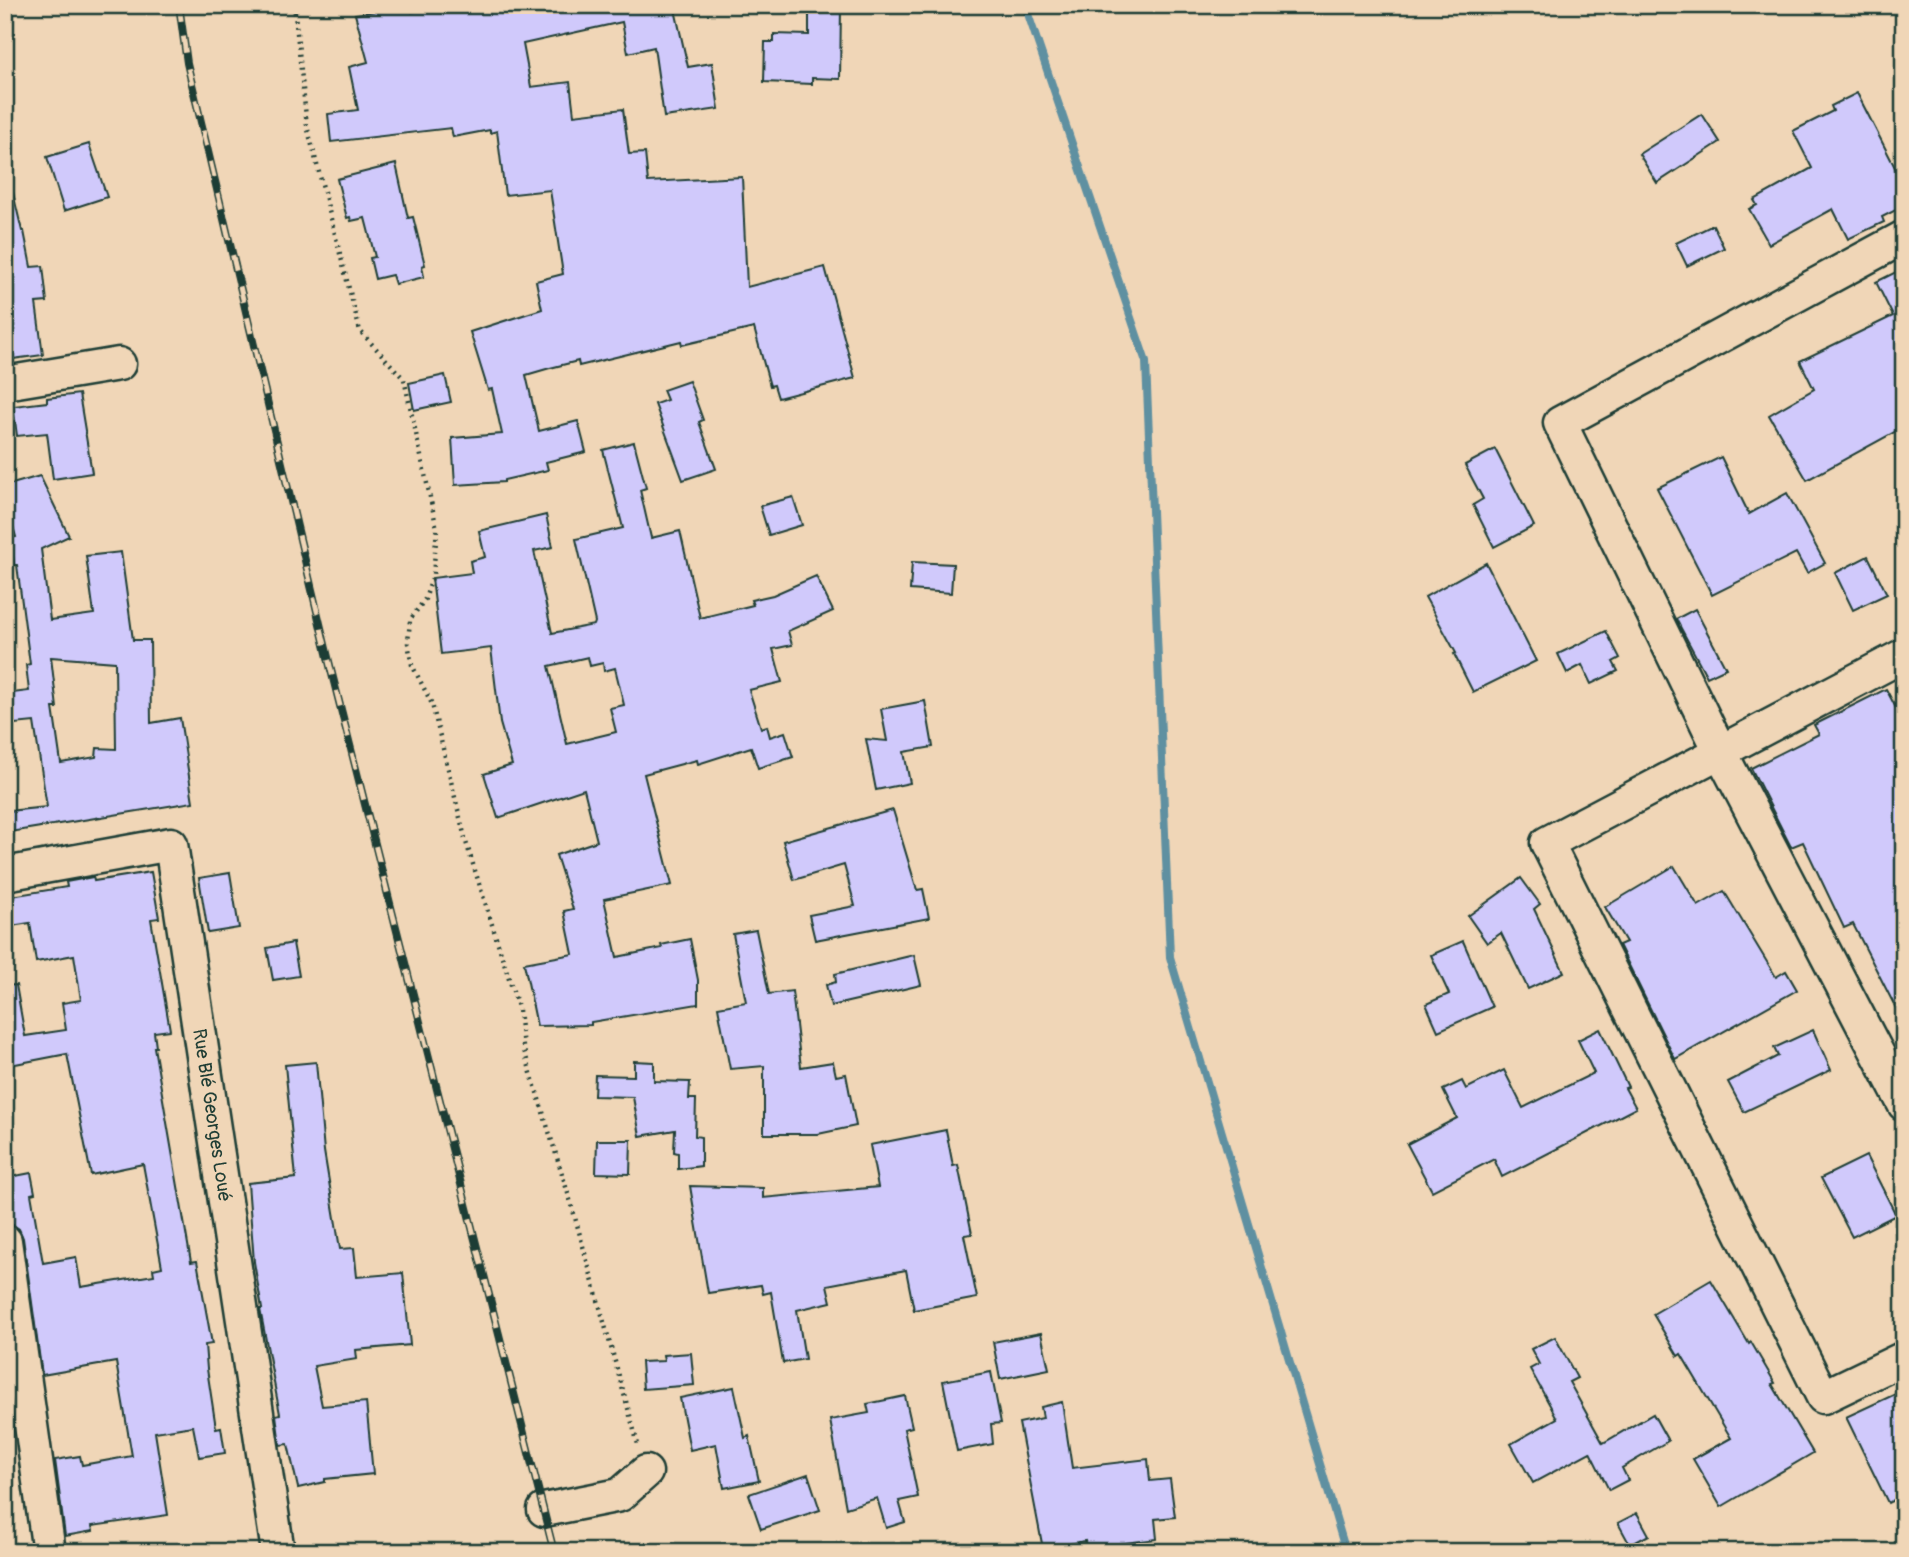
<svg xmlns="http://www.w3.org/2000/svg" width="1909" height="1557" viewBox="0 0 1909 1557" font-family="Pangolin,sans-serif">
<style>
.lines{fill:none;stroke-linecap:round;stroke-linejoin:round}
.stream{stroke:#5f90a1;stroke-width:8}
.building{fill:#d0c9fb;stroke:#1f3d34;stroke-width:2;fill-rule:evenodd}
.minor-casing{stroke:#1f3d34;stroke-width:37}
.path{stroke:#1f3d34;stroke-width:4.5;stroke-dasharray:2 5;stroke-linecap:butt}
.minor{stroke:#f0d6b7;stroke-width:32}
.rail-casing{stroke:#1f3d34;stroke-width:8}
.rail{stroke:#f0d6b7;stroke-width:5;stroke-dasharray:16;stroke-linecap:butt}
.labels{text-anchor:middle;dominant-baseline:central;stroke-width:5;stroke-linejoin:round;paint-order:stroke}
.street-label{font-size:19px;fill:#1f3d34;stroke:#f0d6b7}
</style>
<rect width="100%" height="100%" fill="#f0d6b7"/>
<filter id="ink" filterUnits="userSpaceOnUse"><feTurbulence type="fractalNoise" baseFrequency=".0143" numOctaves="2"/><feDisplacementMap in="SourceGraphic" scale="14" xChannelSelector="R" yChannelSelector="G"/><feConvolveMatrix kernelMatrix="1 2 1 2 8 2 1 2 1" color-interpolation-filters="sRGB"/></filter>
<g filter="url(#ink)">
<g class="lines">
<path class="stream" d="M1025,5L1146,362L1170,957L1346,1552"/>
</g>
<g class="building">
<path d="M440,5H674L688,67L712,63L719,109L664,117L654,47L628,53L622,22L523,44L531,87L570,82L574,115L623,109L629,154L645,153L648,182L742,177L747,287L825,267L855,378L778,398L774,385L770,386L754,328L682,345L681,341L579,366L578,361L550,368L526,375L539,431L578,421L586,452L546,462L548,470L504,480V482L455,485L452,438L502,434L492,389L488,390L470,332L542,309L536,281L563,274L550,190L505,195L497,131L490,133V130L453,137L451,128L331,142L328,114L358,110L349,67L368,62L355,14L411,6L412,12Z"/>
<path d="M809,7H841L840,79L812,78V84L764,82L765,42H774V34L809,35Z"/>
<path d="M1857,93L1904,185V206L1882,217L1884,222L1848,239L1833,209L1769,244L1749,209L1757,205L1754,200L1812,168L1793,131L1833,111L1831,106Z"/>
<path d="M1702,114L1720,142L1657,183L1639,154Z"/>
<path d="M89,144L107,197L64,211L47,157Z"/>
<path d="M396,164L408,218L413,217L425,265L422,266L424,277L395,284L392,275L375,279L370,258L375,257L365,218L351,221L350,217L347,218L337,179Z"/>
<path d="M13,193L22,231H24L31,267L43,266L47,302L36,303L43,355L5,360V194Z"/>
<path d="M1713,225L1724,248L1687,266L1676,243Z"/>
<path d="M1904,268V427L1807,480L1769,415L1814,389L1800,361L1893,316L1876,282Z"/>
<path d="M445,375L451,402L414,410L409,383Z"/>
<path d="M689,381L703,420L699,422L716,469L683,480L655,404L667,400L663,390Z"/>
<path d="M79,394L92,473L53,479L47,433L17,436L13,406L47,402V398Z"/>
<path d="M634,442L646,488L640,490L651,538L680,531L700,618L753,605L751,600L773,595L816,576L833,611L788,631L792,645L773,649L782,682L749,690L761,728L767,726L770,737L785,732L793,757L758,768L751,747L698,764L697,760L644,774L672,885L604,899L617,957L662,948L661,945L690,939L698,980V1004L591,1022V1025L537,1026L524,963L573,954L564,911L573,909L556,855L597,841L584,789L498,818L484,774L512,765L500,723L491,648L441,654L432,578L472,573L470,561L485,557L479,531L546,515L553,547L534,551L552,633L594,625L595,622L576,539L623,528L603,450ZM588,657L590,666L603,663L604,671L615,668L624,705L610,708L616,732L567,744L549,666Z"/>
<path d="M1495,449L1534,526L1494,547L1473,505L1483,499L1465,465Z"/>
<path d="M1721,457L1749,514L1787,493L1825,563L1807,573L1796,553L1712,595L1657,488Z"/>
<path d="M40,476L69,536L41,549L50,620L94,614L86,556L121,552L133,640H150L151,723L180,718L193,802L10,832L8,811L47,807L34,722L5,725V694L29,691L26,665L30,664L17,565H14L11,538L16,537L5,498V486ZM51,657L115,662L116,749L97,748L96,757L61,763L53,708H57Z"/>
<path d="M793,497L802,525L769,535L760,506Z"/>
<path d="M1868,556L1887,594L1853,610L1835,573Z"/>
<path d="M912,562L953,564L951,593L910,590Z"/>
<path d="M1486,563L1536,661L1473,692L1454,654L1456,653L1425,597Z"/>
<path d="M1695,609L1726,668L1707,677L1676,619Z"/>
<path d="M1606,631L1620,658L1613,662L1618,671L1591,684L1582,665L1567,673L1558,654Z"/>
<path d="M1886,689L1904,723V1024L1853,924L1844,928L1803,842L1791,847L1751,768L1819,734L1814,725Z"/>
<path d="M925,701L933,747L904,752L910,783L876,790L866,739L887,741L881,709Z"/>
<path d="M893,810L917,890L923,889L929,918L815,940L809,915L855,906L844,865L794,880L783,841Z"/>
<path d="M1674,866L1698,906L1724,891L1776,977L1786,971L1797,990L1675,1059L1619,945L1626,942L1605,907Z"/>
<path d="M151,872L159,918L151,919L170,1030L154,1032L156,1047H154L191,1262L197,1261L212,1344L205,1345L207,1369L216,1428L221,1427L225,1453L199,1457L193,1426L155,1432L168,1515L92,1526L93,1531L65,1536L55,1460L80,1456L82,1465L132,1456L116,1362L42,1375L23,1238L19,1229L12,1224L5,1178L31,1173L35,1193L31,1194L43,1263L76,1257L81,1287L154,1275L153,1269L162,1267L143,1164L91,1175L67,1054L5,1066V986L16,985L25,1036L66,1030L62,1003L81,1000L74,955L36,962L30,923L5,927V897L67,887L66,882L93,877L94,881Z"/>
<path d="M230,873L239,928L208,933L199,878Z"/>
<path d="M1521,878L1540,904L1534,909L1564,972L1528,989L1501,933L1487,943L1468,916Z"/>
<path d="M756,930L769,994L792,991L801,1067L833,1062L836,1076L846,1074L856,1126L818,1134H764V1066L730,1069L718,1007L746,1002L733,934Z"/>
<path d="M1463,941L1492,1007L1438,1031L1426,1004L1449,994L1431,955Z"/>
<path d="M293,943L299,976L273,980L267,948Z"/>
<path d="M914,955L921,985L831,1006L826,985L836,982L835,974Z"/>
<path d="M1600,1029L1628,1087L1625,1088L1636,1108L1502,1177L1494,1159L1432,1191L1407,1144L1457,1118L1443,1090L1462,1081L1466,1089L1504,1070L1523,1108L1594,1073L1578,1040Z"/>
<path d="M1813,1030L1831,1070L1744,1112L1728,1082L1778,1056L1774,1048Z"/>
<path d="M634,1061L654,1062V1081L690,1082L689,1099H696L695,1136L701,1137V1166L678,1169V1153L674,1152L675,1130L640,1136L633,1097L594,1096L595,1075L634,1076Z"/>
<path d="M316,1062L324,1151L340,1249L354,1248L357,1277L403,1273L410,1345L356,1350L357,1359L314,1366L322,1406L366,1402L373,1474L325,1479V1482L298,1488L288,1444L280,1445L276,1415L280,1414L260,1309H262L254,1262L248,1183L296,1178L285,1065Z"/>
<path d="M946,1130L953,1166L958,1165L972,1234L964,1235L977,1298L914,1310L906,1270L827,1285L831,1302L797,1310L805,1359L783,1363L771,1292L763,1294L761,1285L708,1293L690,1186L763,1188V1198L878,1187L870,1145Z"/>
<path d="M597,1140H631L630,1174L596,1173Z"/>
<path d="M1866,1156L1896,1215L1852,1237L1821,1178Z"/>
<path d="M1711,1280L1749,1344L1751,1342L1775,1383L1772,1384L1813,1453L1721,1507L1693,1459L1731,1438L1681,1354L1678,1356L1653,1314Z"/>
<path d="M1041,1333L1049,1369L1000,1379L993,1342Z"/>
<path d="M1555,1337L1577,1378L1569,1382L1603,1443L1653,1414L1668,1441L1622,1468L1628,1480L1609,1490L1590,1452L1533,1483L1511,1444L1557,1418L1530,1369L1539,1364L1531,1349Z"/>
<path d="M691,1353L694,1385L643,1389L641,1362L664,1361L663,1355Z"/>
<path d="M991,1372L1001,1423L991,1424L993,1444L957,1451L943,1381Z"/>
<path d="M734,1387L745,1438L749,1436L759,1481L724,1488L716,1444L690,1450L680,1398Z"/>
<path d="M1904,1390V1495L1888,1503L1846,1417Z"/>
<path d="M905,1396L912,1427L904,1429L918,1497L899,1501L905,1522L886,1528L877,1498L846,1508L830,1420L869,1413L867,1404Z"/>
<path d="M1062,1402L1072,1468L1148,1459L1150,1481L1170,1479L1175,1517L1155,1519L1157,1539L1086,1548L1085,1541L1043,1549L1019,1423L1043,1418L1041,1407Z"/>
<path d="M808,1474L820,1510L761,1529L749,1494Z"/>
<path d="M1637,1513L1649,1535L1630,1545L1618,1523Z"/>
</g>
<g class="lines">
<defs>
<g id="minor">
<path d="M1904,237L1560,423L1720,751L1904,1104"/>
<path d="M5,383L119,364"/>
<path d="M1904,655L1547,843L1823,1397L1904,1358"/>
<path id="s1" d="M5,874L171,844L278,1552"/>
<path d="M5,1241L49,1552"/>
<path d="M544,1510L620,1495L646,1472"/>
</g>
</defs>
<use href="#minor" class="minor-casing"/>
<path class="path" d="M294,5L307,126L360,331L404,379L437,529L433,575L425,599L410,620L408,643L412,665L432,704L466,842L519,1010L523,1047L571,1203L639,1448"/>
<use href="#minor" class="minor"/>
<defs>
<path id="rail" d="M179,5L187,63L331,670L554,1552"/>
</defs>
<use href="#rail" class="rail-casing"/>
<use href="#rail" class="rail"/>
</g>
</g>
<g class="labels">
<g class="street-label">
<text stroke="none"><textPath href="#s1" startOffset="443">Rue Blé Georges Loué</textPath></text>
</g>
</g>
<rect width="1909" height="1557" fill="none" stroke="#f0d6b7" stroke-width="28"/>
<rect x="14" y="14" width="1881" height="1529" fill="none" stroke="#1f3d34" stroke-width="2.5" filter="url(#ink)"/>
</svg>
